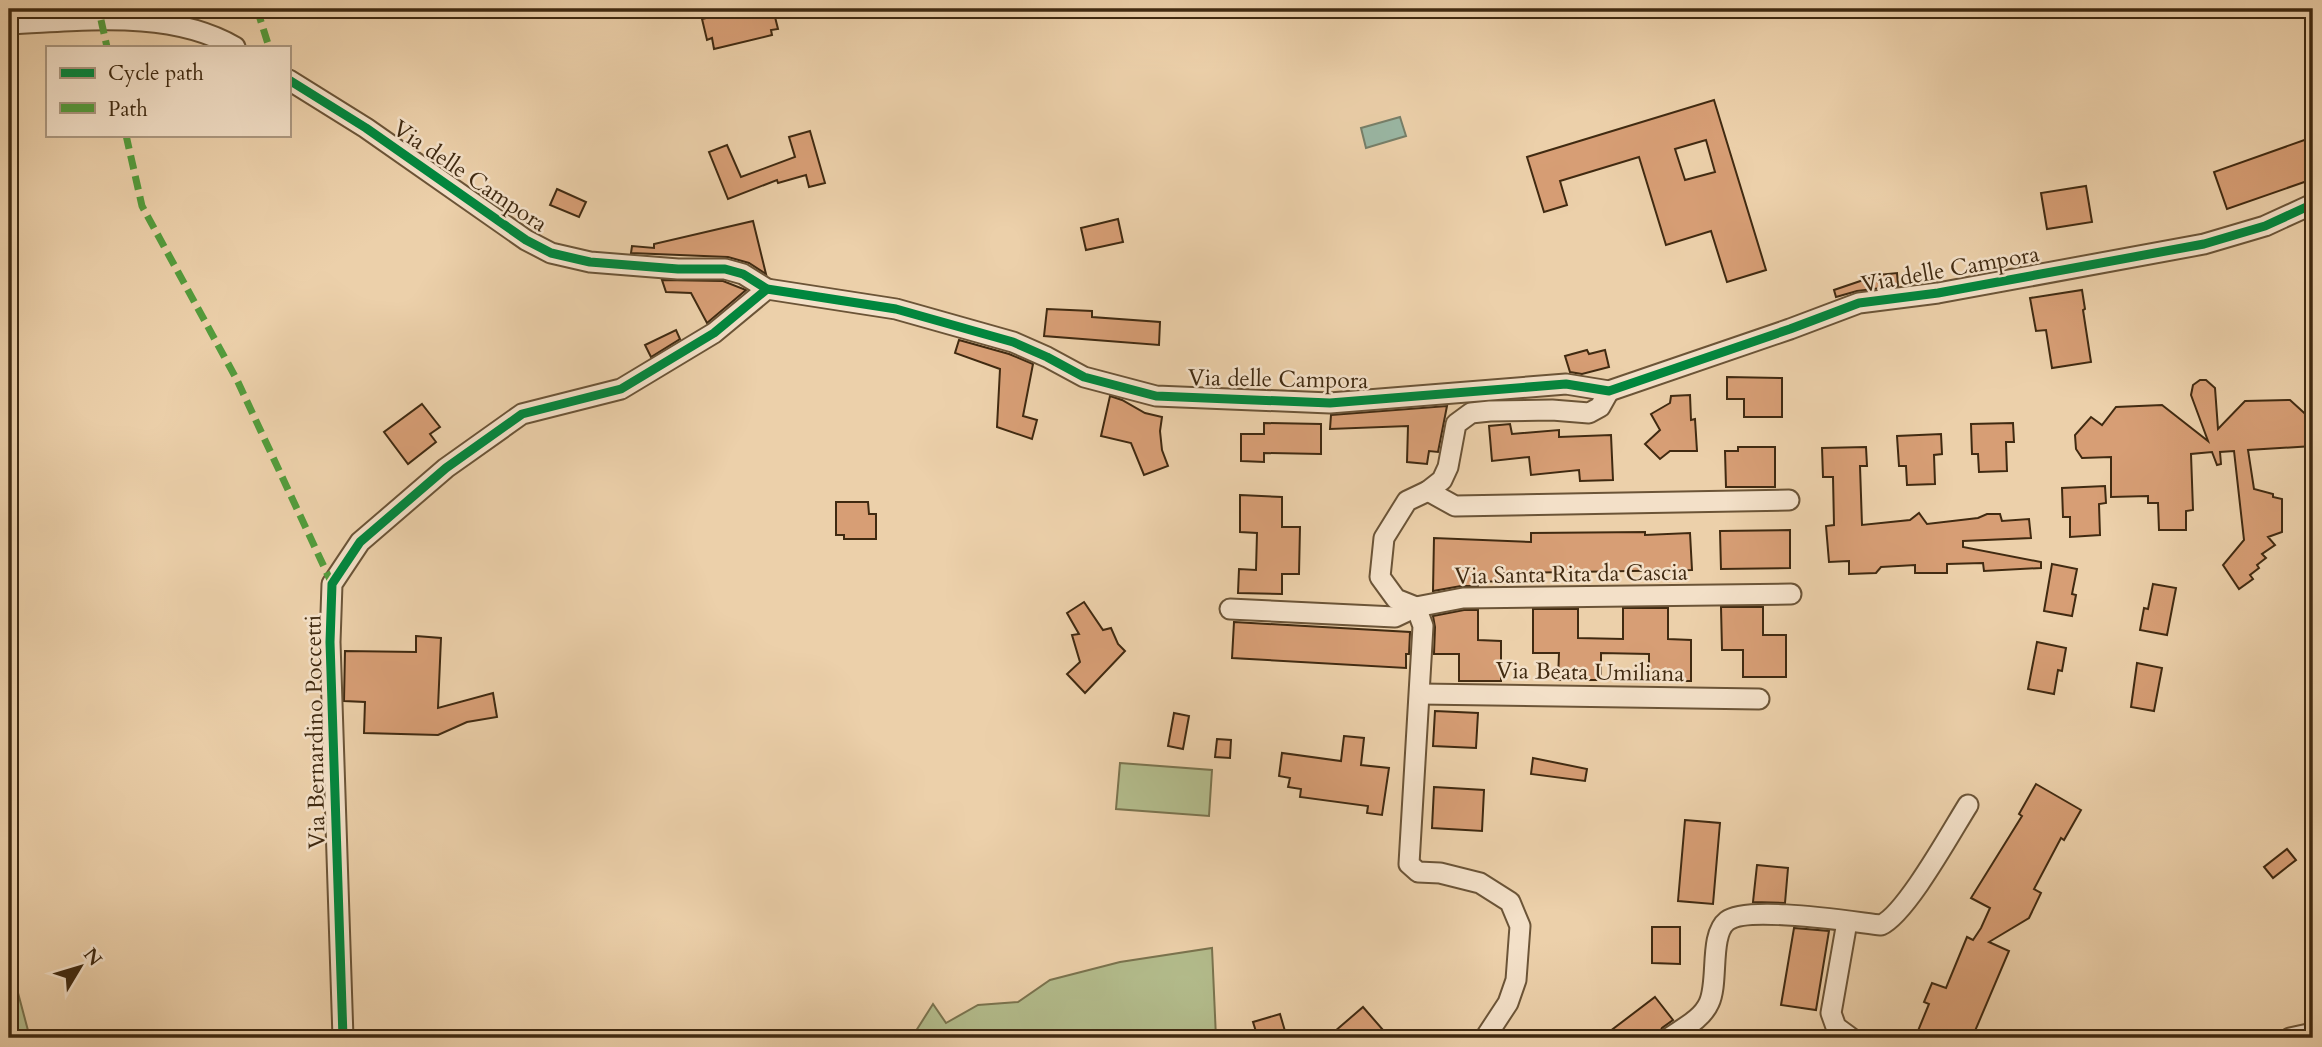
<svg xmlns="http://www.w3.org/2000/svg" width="2322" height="1047" viewBox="0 0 2322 1047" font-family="Cardo,serif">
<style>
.green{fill:#b3bc8c;stroke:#7a734e;stroke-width:2}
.water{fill:#9ab7a4;stroke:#767f69;stroke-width:2}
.building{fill:#d79e75;stroke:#402a11;stroke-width:2;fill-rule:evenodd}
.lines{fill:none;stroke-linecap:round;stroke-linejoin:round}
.street-casing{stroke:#6b5437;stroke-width:23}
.street{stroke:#f3e0c8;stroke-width:19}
.quiet{stroke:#539c3c;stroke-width:7;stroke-dasharray:14 7;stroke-linecap:butt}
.cycleway-casing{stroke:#f3e0c8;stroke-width:13}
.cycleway{stroke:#00873e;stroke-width:9}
.labels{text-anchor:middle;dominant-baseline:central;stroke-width:5;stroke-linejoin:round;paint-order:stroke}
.street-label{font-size:23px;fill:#402a11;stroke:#f3e0c8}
</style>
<rect width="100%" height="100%" fill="#ecd0aa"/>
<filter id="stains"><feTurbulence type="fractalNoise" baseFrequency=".00286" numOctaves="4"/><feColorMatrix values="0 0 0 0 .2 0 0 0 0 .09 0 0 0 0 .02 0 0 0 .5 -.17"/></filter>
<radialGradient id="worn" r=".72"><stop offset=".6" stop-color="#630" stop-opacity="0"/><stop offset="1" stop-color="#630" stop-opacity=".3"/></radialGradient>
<g class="green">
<path d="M1120,763L1212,770L1209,816L1116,809Z"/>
<path d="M1212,948L1216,1038H914V1034L933,1004L946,1023L978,1005L1018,1002L1050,980L1120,962Z"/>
<path d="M9,959L30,1038H9Z"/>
</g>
<path class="water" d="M1400,117L1406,136L1366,148L1361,128Z"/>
<g class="building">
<path d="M743,9H773L778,29L771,30L772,35L714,49L712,38L707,40L702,19Z"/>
<path d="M1714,100L1766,270L1727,282L1711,231L1666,245L1639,157L1560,181L1567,205L1544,212L1527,157ZM1706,140L1715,172L1685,180L1675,149Z"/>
<path d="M810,131L825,183L809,187L806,175L778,183L777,180L728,199L709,152L727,145L741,177L795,157L789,137Z"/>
<path d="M2313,137V179L2227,209L2214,172Z"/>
<path d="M2086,186L2092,222L2047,229L2041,193Z"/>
<path d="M557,189L586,202L579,217L550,205Z"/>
<path d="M1118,219L1123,242L1086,250L1081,228Z"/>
<path d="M753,221L766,274L749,263L728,257L631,253L632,246L654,248V244Z"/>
<path d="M1897,273L1898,286L1857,291L1836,297L1834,290L1878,275Z"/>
<path d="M662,280L723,281L746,290L707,323L691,293L666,292Z"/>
<path d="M2082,290L2085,309L2083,310L2091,362L2052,368L2046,330L2036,331L2030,298Z"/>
<path d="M1047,309L1092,311V317L1160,322L1159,345L1044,336Z"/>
<path d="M676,330L680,339L651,357L645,345Z"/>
<path d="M959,340L1009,354L1033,364L1023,416L1037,420L1032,439L997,427L1000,369L955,353Z"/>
<path d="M1587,350L1589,354L1605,350L1609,367L1582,374L1570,372L1565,356Z"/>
<path d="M1727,377L1782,378V417H1744V399H1727Z"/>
<path d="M2200,380H2206L2215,388L2218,429L2245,401L2290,400L2313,421V446L2248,450L2254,489L2273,494V497L2282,499V532L2268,537L2275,545L2262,554L2266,558L2257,565L2259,568L2250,575L2253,579L2239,589L2223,565L2244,540L2234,451L2220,452L2221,464L2217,465L2212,452L2191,454L2193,510L2186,511V530H2159L2158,503H2148V496L2111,497V457L2082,458L2076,449L2075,435L2091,417L2102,425L2116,407L2162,405L2208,441L2191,395L2193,385Z"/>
<path d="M1690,395L1691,420L1695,419L1697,451H1670L1660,459L1645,444L1660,430L1651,414L1670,403L1671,396Z"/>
<path d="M1110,396L1122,400L1145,413L1162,417L1160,431L1162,450L1168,466L1144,475L1131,443L1101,436Z"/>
<path d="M422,404L440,427L430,434L436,442L408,464L384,432Z"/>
<path d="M1447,406L1438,452L1429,451L1427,464L1407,462L1408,426L1330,429L1331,415Z"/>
<path d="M1264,423L1321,424V454L1264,453V462L1241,461V434H1264Z"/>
<path d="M2013,423L2014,442H2006L2007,471L1979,472L1978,454H1972L1971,424Z"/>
<path d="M1510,424L1512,434L1559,430V437L1611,435L1613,480L1580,481L1579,470L1531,475L1529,457L1492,461L1489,426Z"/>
<path d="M1941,434L1942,454L1934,455L1935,484L1907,485L1906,466H1899L1897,436Z"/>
<path d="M1738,447H1775V487H1726L1725,451H1738Z"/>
<path d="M1866,447L1867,466H1860L1862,525L1910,520L1919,513L1927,524L1978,518L1987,514H2000L2002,521L2029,519L2031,538L1963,541V547L2041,562V568L1984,571L1983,563L1947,564V573H1915V565L1881,567L1876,573L1849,574V561L1829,562L1826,526L1834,525L1833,477H1823L1822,448Z"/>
<path d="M2105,486L2106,503L2099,504L2100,535L2070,537V517H2063L2062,488Z"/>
<path d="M1240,495L1282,497V527H1300L1299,574H1282V594L1238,593L1239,569L1256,570L1257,533L1240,532Z"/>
<path d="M836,502H868L869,514H876V539H844V535H836Z"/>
<path d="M1790,530V568L1721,569L1720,531Z"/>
<path d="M1645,532V535L1690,533L1692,570L1504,573V582L1478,581V586H1461L1433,591L1434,538L1531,542V533Z"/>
<path d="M2052,564L2077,569L2072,594L2076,595L2072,616L2044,611Z"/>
<path d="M2153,584L2176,588L2167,635L2140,630L2144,608L2148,609Z"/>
<path d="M1084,602L1103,630L1111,628L1118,644L1125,651L1085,693L1067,674L1080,662L1072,635L1079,634L1067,613Z"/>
<path d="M1721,607H1763V635H1786V677H1743V650H1722Z"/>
<path d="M1623,608H1668V639L1691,640V681H1649V654L1601,653V680H1558L1559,653H1533V609H1578V638L1623,639Z"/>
<path d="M1464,610H1478V640L1501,641V681H1459V654H1434L1435,627L1433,616Z"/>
<path d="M1234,622L1410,632L1409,654H1406V668L1232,658Z"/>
<path d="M416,636L441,638L438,708L493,693L497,717L467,722L438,735L364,733L365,702L344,701L345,651L416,652Z"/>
<path d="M2037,642L2066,648L2062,671L2058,670L2054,694L2028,689Z"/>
<path d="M2137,663L2162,668L2154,711L2131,707Z"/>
<path d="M1435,711L1478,713L1476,748L1433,746Z"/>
<path d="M1174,713L1189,716L1183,749L1168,746Z"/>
<path d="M1344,736L1364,738L1361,765L1389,768L1382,815L1367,813L1368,806L1300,797L1301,789L1288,787L1290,778L1279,776L1282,753L1341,761Z"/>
<path d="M1217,739L1231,740L1230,758L1215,757Z"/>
<path d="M1533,758L1587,769L1585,781L1531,774Z"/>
<path d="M2036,784L2081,810L2064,840L2061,838L2034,889L2041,893L2029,918L1989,942L2009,951L1972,1038H1915L1929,1004L1924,1002L1932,983L1946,988L1967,937L1973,940L1981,928L1990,908L1971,898L2022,816L2019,814Z"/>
<path d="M1434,787L1484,790L1482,831L1432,828Z"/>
<path d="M1685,820L1720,823L1713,904L1678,901Z"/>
<path d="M2287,849L2296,860L2273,878L2264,867Z"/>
<path d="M1757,865L1788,868L1785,903L1753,902Z"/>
<path d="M1652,927H1680V964L1652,963Z"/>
<path d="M1794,928L1829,931L1816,1010L1781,1005Z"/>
<path d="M1655,997L1673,1020L1662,1028L1657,1038H1601Z"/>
<path d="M1363,1007L1390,1038H1327Z"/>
<path d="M1280,1014L1287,1038H1258L1253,1022Z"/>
</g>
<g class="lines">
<defs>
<g id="street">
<path d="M9,24C82,21 170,9 235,47"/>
<path d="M289,80L366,128L526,240L551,253L590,262L678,269H725L743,274L767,289L896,309L1013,342L1047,357L1084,377L1156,396L1330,403L1566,384L1609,391L1790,329L1859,303L1938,293L2204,244L2265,226L2313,204"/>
<path d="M1428,491L1455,506L1789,500"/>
<path d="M1230,609L1395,617L1416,607L1463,598L1791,594"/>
<path d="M1420,694L1759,699"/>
<path d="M1847,922L1831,1013L1836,1027L1851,1038"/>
<path d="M343,1038L330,642L332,584L360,542L446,468L522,414L621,389L714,333L767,289"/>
<path d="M1485,1038L1508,1003L1516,980L1520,926L1510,902L1480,883L1440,873L1418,872L1409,864L1423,626L1416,607L1396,599L1380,577L1384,538L1407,501L1428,491L1442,480L1448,467L1456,424L1471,413L1490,411L1552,410L1589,413L1600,407L1609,391"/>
<path d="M1669,1038C1683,1028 1702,1019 1709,1003C1719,982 1709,935 1727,921C1747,905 1853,922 1881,925C1906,914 1951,832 1968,805"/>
<path d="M2290,1038L2313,1033"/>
</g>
</defs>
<use href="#street" class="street-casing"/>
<use href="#street" class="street"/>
<g class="quiet">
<path d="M257,9L269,47"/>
<path d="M101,20L107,47"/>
<path d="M126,135L142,206L237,380L332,584"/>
</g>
<defs>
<g id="cycleway">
<path d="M289,80L366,128L526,240L551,253L590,262L678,269H725L743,274L767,289L896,309L1013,342L1047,357L1084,377L1156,396L1330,403L1566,384L1609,391L1790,329L1859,303L1938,293L2204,244L2265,226L2313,204"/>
<path d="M343,1038L330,642L332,584L360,542L446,468L522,414L621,389L714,333L767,289"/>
</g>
</defs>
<use href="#cycleway" class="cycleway-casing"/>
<use href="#cycleway" class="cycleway"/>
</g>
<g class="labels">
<g class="street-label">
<text transform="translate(470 176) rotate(34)">Via delle Campora</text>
<text transform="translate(1950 269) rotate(-10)">Via delle Campora</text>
<text transform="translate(1278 379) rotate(1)">Via delle Campora</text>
<text transform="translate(1571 574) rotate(-1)">Via Santa Rita da Cascia</text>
<text transform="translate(1590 672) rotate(1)">Via Beata Umiliana</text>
<text transform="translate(315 732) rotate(-91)">Via Bernardino Poccetti</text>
</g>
</g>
<rect width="2322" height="1047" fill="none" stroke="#ecd0aa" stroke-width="35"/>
<rect x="10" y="10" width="2301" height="1026" fill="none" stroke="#402a11" stroke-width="3.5"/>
<rect x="18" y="18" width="2287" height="1012" fill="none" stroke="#402a11" stroke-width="2"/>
<rect x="46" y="46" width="245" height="91" fill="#f3e0c8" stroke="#ab977f" stroke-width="2"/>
<rect x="60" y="68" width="35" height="10" fill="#00873e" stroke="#ab977f" stroke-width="2"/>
<text x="108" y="80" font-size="21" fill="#402a11">Cycle path</text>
<rect x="60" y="103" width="35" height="10" fill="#539c3c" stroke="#ab977f" stroke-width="2"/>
<text x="108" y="116" font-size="21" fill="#402a11">Path</text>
<g transform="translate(80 967) rotate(52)" stroke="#f3e0c8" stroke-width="5" paint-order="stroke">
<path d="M0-5L12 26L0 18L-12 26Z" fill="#402a11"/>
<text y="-10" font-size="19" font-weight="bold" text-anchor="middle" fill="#402a11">N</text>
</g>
<rect width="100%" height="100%" filter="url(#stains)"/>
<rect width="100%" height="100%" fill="url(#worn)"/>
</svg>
